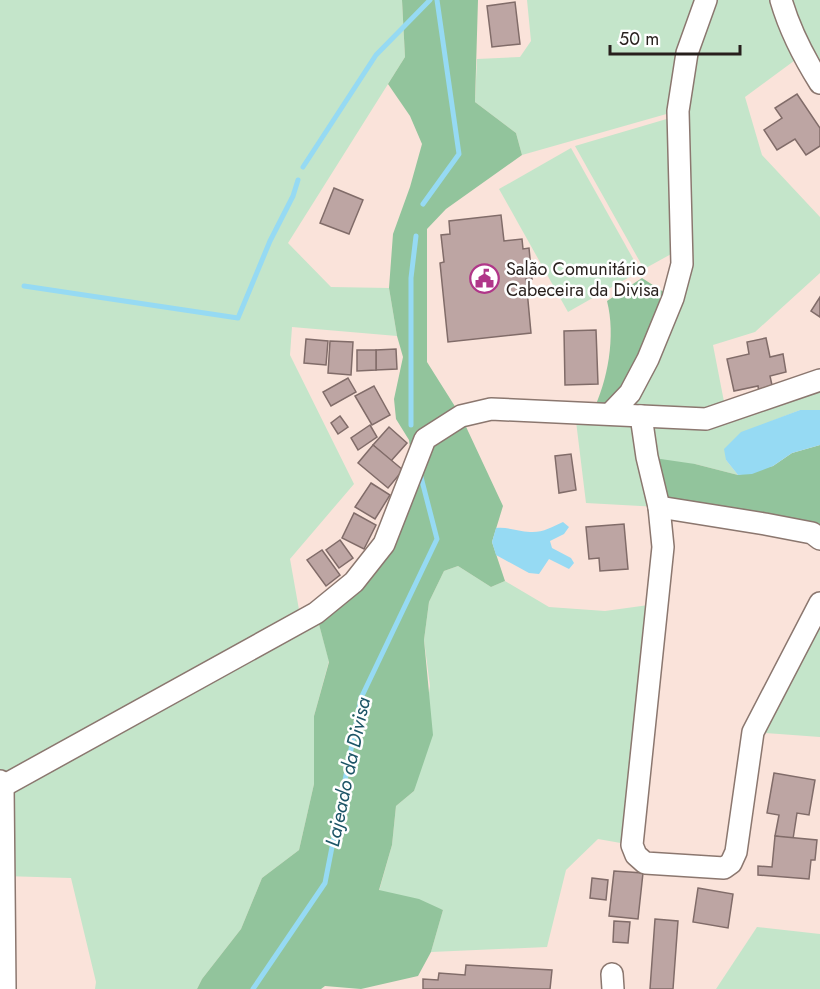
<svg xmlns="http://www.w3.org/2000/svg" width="820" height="989" viewBox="0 0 820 989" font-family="Jost,sans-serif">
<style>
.green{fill:#c4e5ca}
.forest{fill:#92c49c}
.water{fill:#96daf3}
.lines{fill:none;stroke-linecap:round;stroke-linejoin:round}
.stream{stroke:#96daf3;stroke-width:5}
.building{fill:#bda5a3;stroke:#816c69;stroke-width:1.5}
.minor-casing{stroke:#8b776f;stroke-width:24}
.minor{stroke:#fff;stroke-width:21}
.labels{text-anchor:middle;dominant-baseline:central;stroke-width:5;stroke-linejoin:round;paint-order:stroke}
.poi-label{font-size:18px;fill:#271f1c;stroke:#fff;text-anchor:start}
.water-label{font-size:20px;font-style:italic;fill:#1c5466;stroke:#fff}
</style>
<rect width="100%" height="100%" fill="#fae3da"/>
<g class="green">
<path d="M0,0H402L405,57L288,243L331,287L389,288L397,336L292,327L290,355L354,484L290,559L301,621L316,613L329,661L314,716V784L299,850L262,878L241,929L202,979L197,989H95L96,982L71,878L3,876L0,781Z"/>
<path d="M527,0H820V83L802,55L745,97L762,155L820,217V273L755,332L713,345L726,412L820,380V410H800L772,421L726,460L738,475L695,464L659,507L586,503L575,413H611L673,298L677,111L522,155L516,133L475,102L477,59L520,57L531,41Z"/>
<path d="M670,118L673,253L644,269L575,146Z"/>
<path d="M571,148L640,271L568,312L499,189Z"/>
<path d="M458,566L491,587L505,581L549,607L605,611L656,604L632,845L598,839L566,870L547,947L431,952L443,910L379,891L392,845L396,806L414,791L430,686L424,640L429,602L444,571Z"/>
<path d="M820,603V737L753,732Z"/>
<path d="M757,927L820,934V989H716Z"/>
</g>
<g class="forest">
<path d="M402,0H478L475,102L516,133L522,155L446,209L427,229V362L461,416L503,506L492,542L505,581L491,587L458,566L444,571L429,602L424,640L433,735L414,791L396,806L392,845L379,890L419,899L443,910L431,952L418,976L361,989L325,986L321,989H197L202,979L241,929L262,878L299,850L314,784V716L329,662L316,613L354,582L413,467L409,440L396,419L394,399L403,357L397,336L389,288L393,234L410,187L422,144L410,116L388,84L405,57Z"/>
<path d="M642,278L673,298L630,393L592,413C608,381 616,336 607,301Z"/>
<path d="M820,445V529L659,507L647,457L695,464L738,475L773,466L792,453Z"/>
</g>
<g class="water">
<path d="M800,410H820V445L792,453L773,466L752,474L738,475L726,460L724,449L741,432Z"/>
<path d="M563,522L569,527L564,534L550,541L552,548L571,558L574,563L569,569L549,559L539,574L529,573L496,555L492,542L496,528C509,527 518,531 530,532C542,533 552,527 563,522Z"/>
</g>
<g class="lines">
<g class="stream">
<path d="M303,167L376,55L430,0"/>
<path d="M423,204L459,154L437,0"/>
<path d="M24,286L238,318L270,241L293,196L298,180"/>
<path d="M411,425V278L416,236"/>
<path d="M253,989L325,883L361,698L437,539L421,477"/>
</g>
</g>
<g class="building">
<path d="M515,2L520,44L492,47L487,6Z"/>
<path d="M797,94L820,128V146L806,155L795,139L777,150L764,130L782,118L775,108Z"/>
<path d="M334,188L363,200L349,234L320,223Z"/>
<path d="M501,215L504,241L522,239L523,249L529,248L532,279H526L531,333L448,342L440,263L444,262L441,235L450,234L449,221Z"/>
<path d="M820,297V317L811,311Z"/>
<path d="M596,330L598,384L565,385L564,331Z"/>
<path d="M766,338L770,357L783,354L786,372L770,376L773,390L759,393L758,386L734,391L727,359L749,354L747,342Z"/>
<path d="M306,339L328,341L326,365L304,363Z"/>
<path d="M330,341L353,342L351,375L328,373Z"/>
<path d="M396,349L397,369L376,370V350Z"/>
<path d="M357,350H376V370L357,371Z"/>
<path d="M348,378L356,392L331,406L323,392Z"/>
<path d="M374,386L390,415L372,425L355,396Z"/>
<path d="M340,416L348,427L338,434L331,423Z"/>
<path d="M370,425L377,437L358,450L351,438Z"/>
<path d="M389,427L407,443L391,461L373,445Z"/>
<path d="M373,445L403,470L388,488L358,463Z"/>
<path d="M571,454L576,490L559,493L555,456Z"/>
<path d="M371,483L390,495L375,519L355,507Z"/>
<path d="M354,513L376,525L364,549L342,538Z"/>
<path d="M624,524L628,569L600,571L599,558L589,559L586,527Z"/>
<path d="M340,540L353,558L339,568L326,550Z"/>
<path d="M322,550L340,575L326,586L307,560Z"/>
<path d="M774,773L815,780L809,815L797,813L793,839L775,836L779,815L767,813Z"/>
<path d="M775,836L817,840L815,860H811L809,879L758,875V866L772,867Z"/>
<path d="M614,871L643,873L638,919L609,916Z"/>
<path d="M592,878L608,880L606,900L590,898Z"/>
<path d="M698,888L733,894L728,928L693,922Z"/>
<path d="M655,919L678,921L673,989H650Z"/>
<path d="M614,921L630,922L628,943L613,942Z"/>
<path d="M466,965L552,970L550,989H423V979L438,980L439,973L465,975Z"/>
</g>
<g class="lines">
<defs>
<g id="minor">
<path d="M781,0C790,31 803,56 820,83"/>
<path d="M611,413L630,393L648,359L673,298L682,264L678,111L687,53L706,0"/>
<path d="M641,416L647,457L659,507L663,547L632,845L636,855L645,863L724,868L731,863L736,852L753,732L820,603"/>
<path d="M659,507L765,524L812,533L820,539"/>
<path d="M0,781L3,786L5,989"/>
<path d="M3,786L316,613L354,582L384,544L425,439L461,416L491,409L706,419L820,380"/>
<path d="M612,974L613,989"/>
</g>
</defs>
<use href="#minor" class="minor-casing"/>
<use href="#minor" class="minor"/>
</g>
<defs>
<symbol id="civic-ring" viewBox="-11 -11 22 22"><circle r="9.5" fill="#fff" stroke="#b03689" stroke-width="1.5"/><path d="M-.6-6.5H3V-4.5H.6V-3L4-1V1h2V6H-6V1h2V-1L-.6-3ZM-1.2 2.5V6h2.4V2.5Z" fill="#b03689"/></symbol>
</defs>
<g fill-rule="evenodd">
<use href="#civic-ring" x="468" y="262" width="33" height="33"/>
</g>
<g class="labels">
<g class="poi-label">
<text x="506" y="269">Salão Comunitário<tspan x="506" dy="21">Cabeceira da Divisa</tspan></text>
</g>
<g class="water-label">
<text transform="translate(348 772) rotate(-78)">Lajeado da Divisa</text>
</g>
</g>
<path d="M610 45v9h130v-9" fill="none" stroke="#271f1c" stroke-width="3"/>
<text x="619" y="45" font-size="18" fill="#271f1c" stroke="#ffffff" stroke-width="4.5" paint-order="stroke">50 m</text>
</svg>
